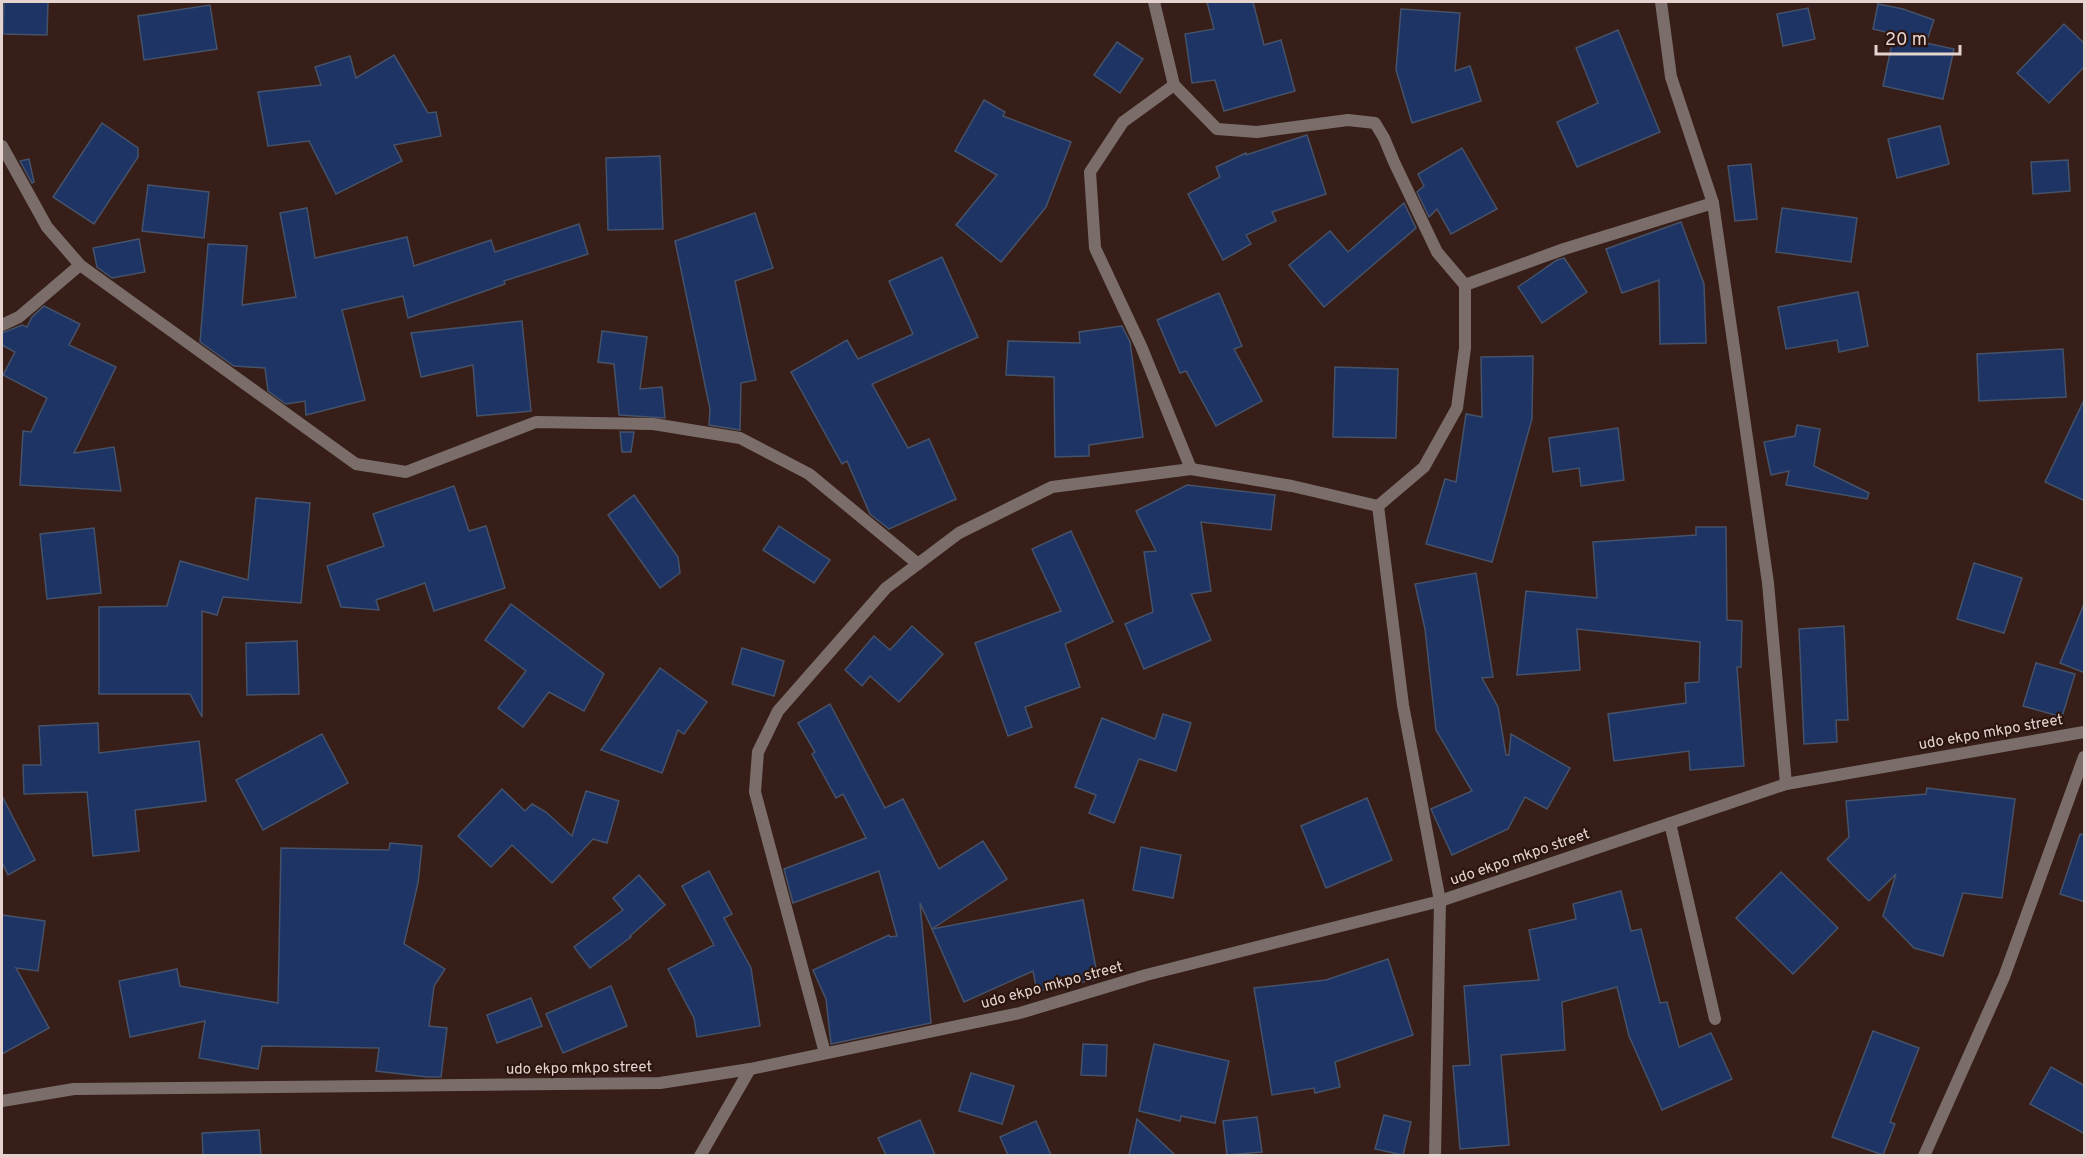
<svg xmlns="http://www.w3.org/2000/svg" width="2086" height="1157" viewBox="0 0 2086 1157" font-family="Overpass,sans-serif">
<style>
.building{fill:#1d3464;stroke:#465269;stroke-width:1.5}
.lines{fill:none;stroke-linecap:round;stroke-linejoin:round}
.street{stroke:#7b6e6a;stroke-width:12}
.labels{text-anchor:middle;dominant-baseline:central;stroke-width:4.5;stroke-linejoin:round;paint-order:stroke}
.street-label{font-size:15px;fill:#e4d3cf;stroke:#2c150f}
</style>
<rect width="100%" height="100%" fill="#371e18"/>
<g class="building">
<path d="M4,2H48L47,35L3,34Z"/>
<path d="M1207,2H1253L1264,45L1281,40L1295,91L1224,111L1215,80L1192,83L1185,34L1214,29Z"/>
<path d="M1878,4L1903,9L1934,20L1926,43L1954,49L1943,99L1883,86L1894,34L1873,29Z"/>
<path d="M210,5L217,49L144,60L138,16Z"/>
<path d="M1808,8L1815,39L1783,46L1777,14Z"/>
<path d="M1401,9L1460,13L1455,71L1470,66L1481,101L1412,123L1396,70Z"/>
<path d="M2064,24L2085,44V66L2049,103L2017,73Z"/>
<path d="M1618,30L1660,132L1577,167L1557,122L1598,103L1576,48Z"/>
<path d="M1117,42L1143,59L1120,93L1094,75Z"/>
<path d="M394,55L428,113L436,112L441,136L394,145L402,161L336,194L309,141L268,146L258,92L321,85L315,67L350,56L356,78Z"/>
<path d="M984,100L1005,112L1003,116L1071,142L1046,207L1001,262L956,225L997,175L955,151Z"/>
<path d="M102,123L138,148V157L94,224L53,197Z"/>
<path d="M1940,126L1949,164L1897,178L1888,139Z"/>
<path d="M1307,135L1326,194L1272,212L1276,221L1246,235L1251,244L1223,260L1188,194L1220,177L1216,167L1246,153V155Z"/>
<path d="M1462,148L1497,209L1451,234L1437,209L1429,217L1417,192L1424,186L1418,174Z"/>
<path d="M660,156L663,229L608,230L606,158Z"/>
<path d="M29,159L34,182L32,183L20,161Z"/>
<path d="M2068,160L2070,191L2033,194L2031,162Z"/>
<path d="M1751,164L1757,219L1735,221L1728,166Z"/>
<path d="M148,185L209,192L204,238L142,231Z"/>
<path d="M1404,203L1416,228L1324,307L1289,265L1330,231L1348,252Z"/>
<path d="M307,208L315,258L407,237L414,266L491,240L495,252L579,224L588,254L504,281L505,284L408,318L403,296L342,310L365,400L306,415L305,401L286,404L268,391L265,368L234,366L200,342L208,244L247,246L242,305L296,297L280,213Z"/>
<path d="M1782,208L1857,218L1851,262L1776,252Z"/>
<path d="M755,213L773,268L735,281L756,380L741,383L740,430L709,425L710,409L675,241Z"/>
<path d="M1681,222L1704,284L1706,343L1660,344L1659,280L1622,293L1606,249Z"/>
<path d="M139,239L145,272L112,278L97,267L93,248Z"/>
<path d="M942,257L978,337L872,384L908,448L929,439L956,499L889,529L870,514L847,461L842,464L791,372L847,340L858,359L913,334L889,281Z"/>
<path d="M1564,258L1587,292L1542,323L1518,287L1557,260Z"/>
<path d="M1858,292L1868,346L1839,352L1837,340L1786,349L1778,307Z"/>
<path d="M1219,293L1242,346L1234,349L1262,401L1216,426L1186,371L1180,373L1157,320Z"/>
<path d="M44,306L80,324L69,345L116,367L74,453L114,447L121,491L20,485L23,431L31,432L47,398L3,375L15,352L2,345V333L22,325L27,327L32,317Z"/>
<path d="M522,321L531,411L477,416L473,365L421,377L411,333Z"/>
<path d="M1122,326L1130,342L1143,437L1089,445V456L1055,457L1054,377L1006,375L1008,341L1080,343L1079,332Z"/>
<path d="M602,331L647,337L640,389L662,387L665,418L619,415L614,364L598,362Z"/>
<path d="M2063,349L2066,397L1979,401L1977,354Z"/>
<path d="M1533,356L1532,419L1492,562L1426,544L1445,479L1456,482L1466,414L1482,417L1481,357Z"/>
<path d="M1335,367L1398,369L1396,438L1333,437Z"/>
<path d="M2085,398V501L2045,482Z"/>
<path d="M1797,425L1820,429L1814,466L1869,493L1867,499L1786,485L1789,471L1771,475L1764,442L1795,436Z"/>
<path d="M1618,428L1624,480L1581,486L1579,468L1553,472L1549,438Z"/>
<path d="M620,432H634L631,452H622Z"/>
<path d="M1187,485L1275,495L1271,530L1201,522L1211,591L1191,594L1211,640L1144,669L1125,624L1153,612L1144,552L1156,551L1136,511Z"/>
<path d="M454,486L469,531L486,526L505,588L434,611L425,583L376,600L379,610L341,607L327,566L384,546L373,514Z"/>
<path d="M634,495L678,557L680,573L660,588L608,515Z"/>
<path d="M256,498L310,503L301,603L223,597L217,615L202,611V717L190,694H99V607L167,606L180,561L248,580Z"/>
<path d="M779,526L830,560L814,583L763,550Z"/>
<path d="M1696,527H1726L1727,620L1742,621L1741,667H1737L1744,766L1690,770L1689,751L1614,761L1608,714L1686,703L1685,683L1699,682L1700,642L1577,629L1580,670L1517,675L1526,591L1597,598L1593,542L1696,535Z"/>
<path d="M94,528L101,593L47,599L40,534Z"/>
<path d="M1071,531L1113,622L1065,644L1080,687L1025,707L1032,727L1008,736L975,643L1061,611L1032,549Z"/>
<path d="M1974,563L2022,578L2004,633L1957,619Z"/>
<path d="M1476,573L1493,677L1482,678L1498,707L1506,755H1509L1511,734L1570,768L1547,809L1525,797L1508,829L1452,855L1431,809L1472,791L1436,730L1425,629L1415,584Z"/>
<path d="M511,604L604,674L584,711L549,692L523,727L498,708L526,671L485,640Z"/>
<path d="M2084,604L2085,605V673L2060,663Z"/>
<path d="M912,626L943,654L899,702L870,676L862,686L845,670L874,636L890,650Z"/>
<path d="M1844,626L1848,720H1836L1837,742L1804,744L1799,629Z"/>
<path d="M297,641L299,694L247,695L246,643Z"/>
<path d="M742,648L784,661L774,696L732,684Z"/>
<path d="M2036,663L2075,674L2062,717L2023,706Z"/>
<path d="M660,668L707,702L684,734L678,730L662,773L601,750Z"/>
<path d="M830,704L885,808L903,799L939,869L983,841L1007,879L932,929L920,903L931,1023L831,1044L826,999L813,970L889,935L890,937L897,936L879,871L793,903L784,869L866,838L843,794L836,798L812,754L815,752L798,723Z"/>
<path d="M1163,714L1191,723L1176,771L1139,759L1114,823L1089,813L1096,795L1075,787L1102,718L1155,739Z"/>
<path d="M98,723L99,753L199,741L206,801L135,810L139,851L93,856L87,792L24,794L23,765H41L39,726Z"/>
<path d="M322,734L348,783L263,830L236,780Z"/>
<path d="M1927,788L2015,799L2002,898L1963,893L1943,956L1914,948L1883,916L1896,874L1869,901L1827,859L1849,837L1846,801L1926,794Z"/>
<path d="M502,789L525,811L532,804L546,812L572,836L586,791L619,801L607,843L593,839L552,883L512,845L491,867L458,836Z"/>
<path d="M2,796L35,860L8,875L2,862Z"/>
<path d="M1367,798L1392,860L1326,888L1301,826Z"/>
<path d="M2080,834L2085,835V902L2060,894Z"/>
<path d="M390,843L422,846L418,883L404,944L445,969L434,986L429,1026L447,1028L441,1077H427L376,1071L379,1048L262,1046L258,1069L199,1058L205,1021L130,1037L119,981L177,969L180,986L278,1003L281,848L389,850Z"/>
<path d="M1141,847L1181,855L1173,898L1133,890Z"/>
<path d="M709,871L732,914L724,918L751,968L760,1026L697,1037L694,1018L668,969L714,945L682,886Z"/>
<path d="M1781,872L1838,928L1793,974L1736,918Z"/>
<path d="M639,875L665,905L630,936L631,937L590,968L574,947L623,910L613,898Z"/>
<path d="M1621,891L1631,931L1641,929L1660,1003L1667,1002L1679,1047L1711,1033L1732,1079L1662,1110L1629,1036L1617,987L1562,1002L1565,1050L1501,1055L1509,1145L1460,1149L1453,1066L1470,1065L1464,986L1539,980L1529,930L1576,919L1573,904Z"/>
<path d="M1083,900L1098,979L1037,991L1033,971L964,1002L932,929Z"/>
<path d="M2,915L45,921L38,971L16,968L49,1028L2,1054Z"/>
<path d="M1388,959L1413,1035L1335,1062L1340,1087L1315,1093L1314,1088L1272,1095L1254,988L1326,980Z"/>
<path d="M611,986L627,1026L563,1053L546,1014Z"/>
<path d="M531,998L542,1026L497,1043L487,1015Z"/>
<path d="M1873,1031L1919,1048L1890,1122L1895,1124L1883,1155L1832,1137Z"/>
<path d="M1083,1044L1107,1045L1106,1076L1081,1075Z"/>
<path d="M1154,1044L1229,1061L1215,1123L1181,1116L1180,1121L1139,1111Z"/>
<path d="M2051,1067L2085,1086V1134L2030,1104Z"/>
<path d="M971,1073L1014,1086L1002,1124L959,1111Z"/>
<path d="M1384,1115L1411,1122L1403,1155L1375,1149Z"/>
<path d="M1257,1117L1262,1152L1227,1155L1223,1121Z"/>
<path d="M1137,1119L1175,1155H1129Z"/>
<path d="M920,1120L935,1155H886L878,1138Z"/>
<path d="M1036,1121L1051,1155H1008L1000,1137Z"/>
<path d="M259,1130L261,1155H203L202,1133Z"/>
</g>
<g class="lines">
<g class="street">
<path d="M1154,2L1174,85L1217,129L1257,132L1348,120L1375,123L1384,138L1394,162L1437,252L1465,285"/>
<path d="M1661,2L1671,77L1713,203L1768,583L1786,784"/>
<path d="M1174,85L1123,122L1090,172L1095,248L1141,346L1191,469"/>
<path d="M2,146L47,227L80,265L356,464L406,472L536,422L653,424L740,438L809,474L918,564"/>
<path d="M2,325L19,317L80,265"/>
<path d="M1378,506L1403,705L1440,901L1435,1156"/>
<path d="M1378,506L1424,467L1457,408L1465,348V285L1564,249L1713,203"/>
<path d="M1670,823L1715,1019"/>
<path d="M825,1053L755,792L758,752L778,711L886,588L959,533L1052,487L1191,469L1292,486L1378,506"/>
<path d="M2,1101L74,1089L660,1083L750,1069L1020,1013L1146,975L1440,901L1786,784L2084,732"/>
<path d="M700,1156L750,1069"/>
<path d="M1924,1156L2004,977L2084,757"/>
</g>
</g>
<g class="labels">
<g class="street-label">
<text transform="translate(1991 733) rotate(-10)">udo ekpo mkpo street</text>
<text transform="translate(1520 858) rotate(-19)">udo ekpo mkpo street</text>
<text transform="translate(1052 986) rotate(-15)">udo ekpo mkpo street</text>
<text transform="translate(579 1069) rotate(-1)">udo ekpo mkpo street</text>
</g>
</g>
<rect width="2086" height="1157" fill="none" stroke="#e4d3cf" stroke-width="6"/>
<path d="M1876 45v9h84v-9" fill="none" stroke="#e4d3cf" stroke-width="3"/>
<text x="1885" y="45" font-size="18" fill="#e4d3cf" stroke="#2c150f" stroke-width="4.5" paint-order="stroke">20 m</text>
</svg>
